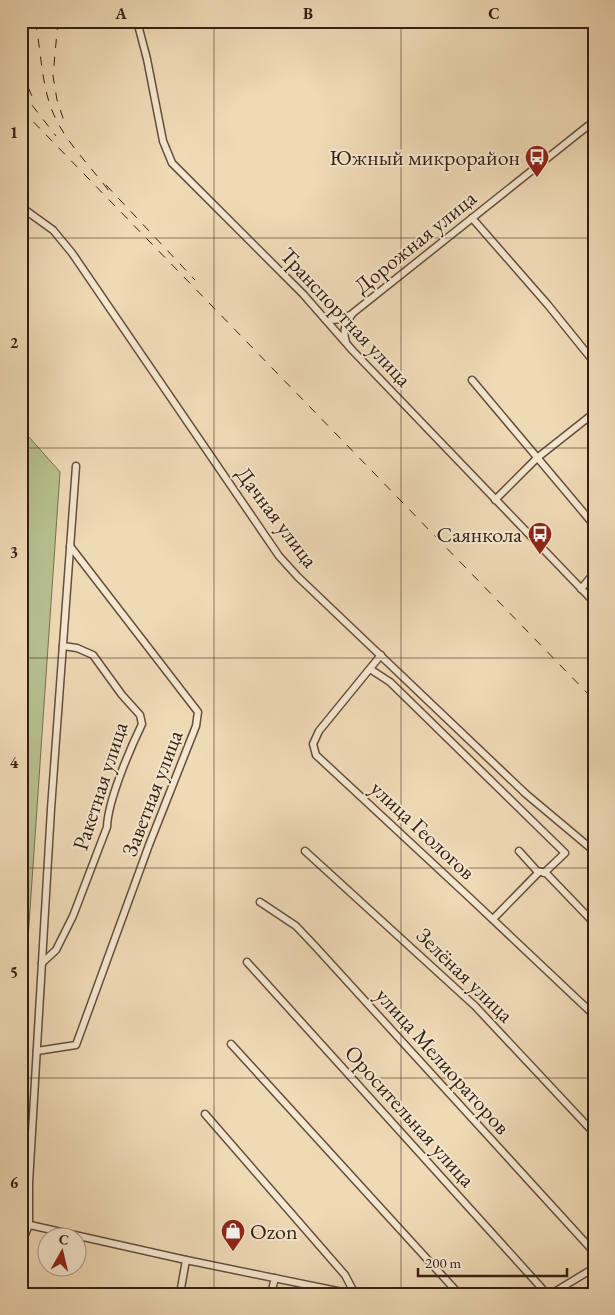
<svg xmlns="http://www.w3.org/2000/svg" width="615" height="1315" viewBox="0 0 615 1315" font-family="'EB Garamond',serif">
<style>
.green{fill:#b7c08f;stroke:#767052}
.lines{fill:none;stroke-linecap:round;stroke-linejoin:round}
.minor-casing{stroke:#644e3c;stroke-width:9}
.minor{stroke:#f5e7d0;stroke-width:6}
.rail{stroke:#352014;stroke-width:1;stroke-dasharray:9 9;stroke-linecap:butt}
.grid{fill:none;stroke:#352014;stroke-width:1;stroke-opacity:0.55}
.labels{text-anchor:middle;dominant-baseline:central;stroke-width:4;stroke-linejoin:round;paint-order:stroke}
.poi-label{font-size:22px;fill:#352014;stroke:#f5e7d0;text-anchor:end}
.street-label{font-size:22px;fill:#352014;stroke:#f5e7d0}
.neatline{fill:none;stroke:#352014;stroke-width:2}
.grid-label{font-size:16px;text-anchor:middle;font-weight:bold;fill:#352014}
</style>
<rect width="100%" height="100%" fill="#efdab6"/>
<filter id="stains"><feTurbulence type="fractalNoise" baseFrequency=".004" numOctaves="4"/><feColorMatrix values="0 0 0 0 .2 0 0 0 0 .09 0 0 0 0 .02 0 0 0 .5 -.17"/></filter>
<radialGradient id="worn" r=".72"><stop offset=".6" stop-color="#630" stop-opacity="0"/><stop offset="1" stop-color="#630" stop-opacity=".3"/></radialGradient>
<path class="green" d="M21,428L60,472L21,1041Z"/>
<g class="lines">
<defs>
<g id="minor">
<path d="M137,21L147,59L163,141L172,163L303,294L353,351L594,602"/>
<path d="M21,207L53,230L72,253L279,556L298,577L526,794L594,851"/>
<path d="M472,218L548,305L594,362"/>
<path d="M325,319C335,321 341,319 350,315"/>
<path d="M346,342C342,330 346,322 353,313L594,121"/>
<path d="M472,380L594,525"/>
<path d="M495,500L537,458L594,413"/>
<path d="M581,589L594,573"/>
<path d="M381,655L319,731L313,744L316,755L470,898L594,1015"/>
<path d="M370,669L390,682L565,853L544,873"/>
<path d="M305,851L475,1006L594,1133"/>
<path d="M519,851L537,871L546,873L594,923"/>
<path d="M260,902L296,926L314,945L594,1252"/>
<path d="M493,919L539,872"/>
<path d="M247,962L547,1294"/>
<path d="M42,963L56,950L73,916L107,827C108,800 130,749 142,724L140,715L122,695L93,655L77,648L63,646"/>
<path d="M231,1044L459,1294"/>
<path d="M37,1051L76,1045L149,845L196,726L198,712L70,546"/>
<path d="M205,1114L345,1275L355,1294"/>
<path d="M21,1211L29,1224"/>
<path d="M21,1223L186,1260L352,1294"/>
<path d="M21,1244L29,1225V1183L51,809L76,466"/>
<path d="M180,1294L186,1260"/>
<path d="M271,1294L275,1278"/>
<path d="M551,1294L594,1268"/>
</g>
</defs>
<use href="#minor" class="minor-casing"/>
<use href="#minor" class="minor"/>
<g class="rail">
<path d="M35,21C41,49 41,78 50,105C61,138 89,164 109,191"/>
<path d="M58,21L53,76L57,100L65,124"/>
<path d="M21,71L35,103"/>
<path d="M21,91L56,136"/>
<path d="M21,109L594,700"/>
<path d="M106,185L195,280"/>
</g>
</g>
<path class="grid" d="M214,21V1294M401,21V1294M21,238H594M21,448H594M21,658H594M21,868H594M21,1078H594"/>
<defs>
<symbol id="bus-pin" viewBox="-11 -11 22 30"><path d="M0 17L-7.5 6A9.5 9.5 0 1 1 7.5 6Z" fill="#8f2418" stroke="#f5e7d0"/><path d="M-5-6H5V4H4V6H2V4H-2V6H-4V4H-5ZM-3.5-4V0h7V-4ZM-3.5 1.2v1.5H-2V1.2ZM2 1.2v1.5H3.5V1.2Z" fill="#fff"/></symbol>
<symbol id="shop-pin" viewBox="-11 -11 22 30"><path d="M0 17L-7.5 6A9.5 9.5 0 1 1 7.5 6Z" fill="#8f2418" stroke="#f5e7d0"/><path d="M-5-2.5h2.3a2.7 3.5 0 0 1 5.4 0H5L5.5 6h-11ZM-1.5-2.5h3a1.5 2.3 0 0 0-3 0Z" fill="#fff"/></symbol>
</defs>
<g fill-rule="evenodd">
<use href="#bus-pin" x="523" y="143" width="28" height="38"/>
<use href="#bus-pin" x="526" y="520" width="28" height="38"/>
<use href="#shop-pin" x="219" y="1217" width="28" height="38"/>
</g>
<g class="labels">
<g class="poi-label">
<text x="520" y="157">Южный микрорайон</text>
<text x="522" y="534">Саянкола</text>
<text x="250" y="1231" text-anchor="start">Ozon</text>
</g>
<g class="street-label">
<text transform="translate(415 242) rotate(-39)">Дорожная улица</text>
<text transform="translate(346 317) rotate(47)">Транспортная улица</text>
<text transform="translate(277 517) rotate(53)">Дачная улица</text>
<text transform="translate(100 786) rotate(-72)">Ракетная улица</text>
<text transform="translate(152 793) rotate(-69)">Заветная улица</text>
<text transform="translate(423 830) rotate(43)">улица Геологов</text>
<text transform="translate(465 975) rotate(44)">Зелёная улица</text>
<text transform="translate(443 1061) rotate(48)">улица Мелиораторов</text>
<text transform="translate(410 1116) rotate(48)">Оросительная улица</text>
</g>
</g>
<rect width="615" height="1315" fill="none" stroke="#efdab6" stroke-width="55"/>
<g transform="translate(62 1252) rotate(8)"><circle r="24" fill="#f5e7d0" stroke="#a89785"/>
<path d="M0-4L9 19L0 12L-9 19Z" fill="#8f2418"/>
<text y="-8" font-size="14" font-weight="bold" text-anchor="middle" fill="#352014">С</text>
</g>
<path d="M418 1268v8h149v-8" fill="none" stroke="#352014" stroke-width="2.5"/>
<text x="425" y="1268" font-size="15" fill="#352014" stroke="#f5e7d0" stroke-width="4" paint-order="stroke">200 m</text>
<rect x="28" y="28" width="560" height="1260" class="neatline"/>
<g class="grid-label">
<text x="121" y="19">A</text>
<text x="308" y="19">B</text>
<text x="494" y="19">C</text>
<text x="14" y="138">1</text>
<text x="14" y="348">2</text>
<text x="14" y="558">3</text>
<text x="14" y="768">4</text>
<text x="14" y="978">5</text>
<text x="14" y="1188">6</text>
</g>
<rect width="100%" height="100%" filter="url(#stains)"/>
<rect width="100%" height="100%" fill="url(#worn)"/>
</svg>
